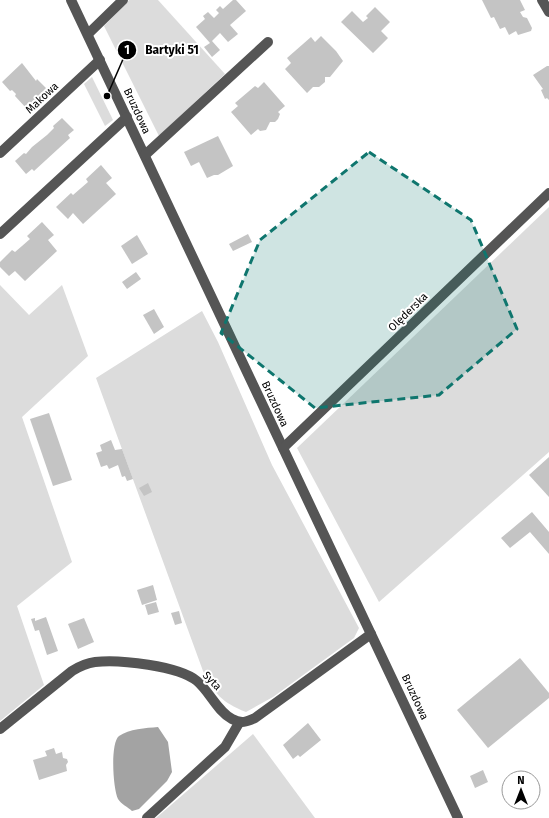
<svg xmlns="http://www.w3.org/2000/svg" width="549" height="818" viewBox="0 0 549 818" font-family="'Fira Sans',sans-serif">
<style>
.green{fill:#dcdcdc}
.water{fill:#a3a3a3}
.building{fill:#c4c4c4}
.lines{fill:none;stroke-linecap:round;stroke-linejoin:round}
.minor{stroke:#555;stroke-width:10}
.marked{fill:#0f766e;fill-opacity:0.2;stroke:#0f766e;stroke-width:3;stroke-dasharray:8 5;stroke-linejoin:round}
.labels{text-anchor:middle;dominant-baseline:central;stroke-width:4;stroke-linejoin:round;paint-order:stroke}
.street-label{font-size:11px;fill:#000;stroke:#fff}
.leader{fill:none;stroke:#000;stroke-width:1.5}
.callout-dot{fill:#000;stroke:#fff;stroke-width:1.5}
.mark-label{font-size:12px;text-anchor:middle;font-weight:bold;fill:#fff}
.callout-label{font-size:12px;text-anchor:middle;font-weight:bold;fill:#000;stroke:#fff;stroke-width:4;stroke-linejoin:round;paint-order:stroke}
</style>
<rect width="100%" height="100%" fill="#fff"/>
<g class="green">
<path d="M129,0H158L225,74L159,136L104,26Z"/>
<path d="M92,77L113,120L105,126L84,84Z"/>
<path d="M549,207V452L379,602L297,448Z"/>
<path d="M0,285L29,315L62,285L88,356L22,417L72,562L17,606L44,685L0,721Z"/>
<path d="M202,311L218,342L272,465L359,628L354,638L273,697L246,712C221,702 215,694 203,671L96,378Z"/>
<path d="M253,734L315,818H156Z"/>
</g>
<path class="water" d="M158,727L168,742L172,772L167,781L139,809L132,811C128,807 121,804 118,799C113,789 110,743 119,736C129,729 146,728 158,727Z"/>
<g class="building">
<path d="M233,0H236L246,11L230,25L238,34L228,42L220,33L212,41L220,50L212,57L204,47L210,43L196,27L205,19L203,16L208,12L214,18L219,13L216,10L220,6L223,9Z"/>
<path d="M482,0H520L525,10L520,12L523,17L527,18L532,28L531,31L518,35L516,31L509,35L505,27L500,29L494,17L491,18Z"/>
<path d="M375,7L390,22L381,31L388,38L373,53L341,22L352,11L363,22L368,18L366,16Z"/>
<path d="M321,36L336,51L343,61L330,77H325V82L319,87H313L307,93L285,69L291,63L287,58L311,37L315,42Z"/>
<path d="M22,63L36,81L37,79L46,88L27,109L15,96L16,94L12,90L10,91L2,82Z"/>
<path d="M547,66H549V100L547,98L545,99L541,90L543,89L533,75Z"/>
<path d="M264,82L285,106L278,112L280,114L278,119L275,122H270L266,130L260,131L258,129L251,135L231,112L238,106L235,103L255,86L258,88Z"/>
<path d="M62,118L74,130L68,135L70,138L34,171L32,169L26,174L15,161L24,153L26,154L32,147L47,135L54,128L53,126Z"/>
<path d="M218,136L233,166L218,175H214L207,178L199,162L191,166L184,152Z"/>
<path d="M101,165L112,178L106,183L116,194L83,224L73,213L68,219L56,207L71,193L73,195L88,182L86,179Z"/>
<path d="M42,222L54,235L48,240L57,251L25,281L15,271L9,276L0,267V262L12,250L15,252L22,246L30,239L27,236Z"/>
<path d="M248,234L252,242L233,251L229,244Z"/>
<path d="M137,235L148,254L132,264L121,246Z"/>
<path d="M136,272L141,279L127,289L122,282Z"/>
<path d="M154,309L164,327L154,334L143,315Z"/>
<path d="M49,413L72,480L53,486L30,419Z"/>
<path d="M111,440L115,450L122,449L133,479L127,481L125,476L122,477L118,465L109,469L107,465L101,467L96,453L102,451L100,445Z"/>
<path d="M549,457V497L529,475Z"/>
<path d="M148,483L152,492L144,496L139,488Z"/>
<path d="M532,512L549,532V554L530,532L510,548L501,538Z"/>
<path d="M153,585L157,600L142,605L137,590Z"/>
<path d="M156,602L159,612L148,615L145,605Z"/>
<path d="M179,611L182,623L175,625L171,613Z"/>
<path d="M46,617L58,651L47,655L39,630L35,631L31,619L35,618V621Z"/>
<path d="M84,618L94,642L78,649L68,624Z"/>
<path d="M520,658L549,693V698L488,748L457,710Z"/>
<path d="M308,723L321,740L300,757L298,755L293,759L283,745Z"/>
<path d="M54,748L56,754L62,752L63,758L67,759L68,762L66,765L67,771L39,780L33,760L47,756L45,751Z"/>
<path d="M483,770L488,782L475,788L470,776Z"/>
</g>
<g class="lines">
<g class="minor">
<path d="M71,0L458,818"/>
<path d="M542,0L549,12"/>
<path d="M88,34L123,0"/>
<path d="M0,153L100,60"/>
<path d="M145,155L268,42"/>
<path d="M0,234L127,117"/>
<path d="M283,448L549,193"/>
<path d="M0,729L72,671C80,666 87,663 95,662C119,659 179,666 197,681C210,692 217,711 232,719C241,724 247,722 255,718L371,634"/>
<path d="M147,818L225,747L239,723"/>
</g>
</g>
<path class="marked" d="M369,152L471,220L517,329L439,395L315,408L221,333L260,240Z"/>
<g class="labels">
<g class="street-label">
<text transform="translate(42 98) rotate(-43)">Makowa</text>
<text transform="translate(137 111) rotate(65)">Bruzdowa</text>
<text transform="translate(408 312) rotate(-44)">Olęderska</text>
<text transform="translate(275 404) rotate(65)">Bruzdowa</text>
<text transform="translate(212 681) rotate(46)">Syta</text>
<text transform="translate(415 697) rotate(65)">Bruzdowa</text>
</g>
</g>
<path class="leader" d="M107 96L127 50"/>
<g class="callout-dot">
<circle cx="107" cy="96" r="4"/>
<circle cx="127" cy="50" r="10"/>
</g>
<g class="mark-label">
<text x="127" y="54">1</text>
</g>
<g class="callout-label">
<text x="172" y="54">Bartyki 51</text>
</g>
<g transform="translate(521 790)"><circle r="19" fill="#ffffff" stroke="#999999"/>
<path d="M0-3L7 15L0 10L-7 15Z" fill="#000000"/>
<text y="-6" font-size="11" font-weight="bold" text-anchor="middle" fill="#000000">N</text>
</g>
</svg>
